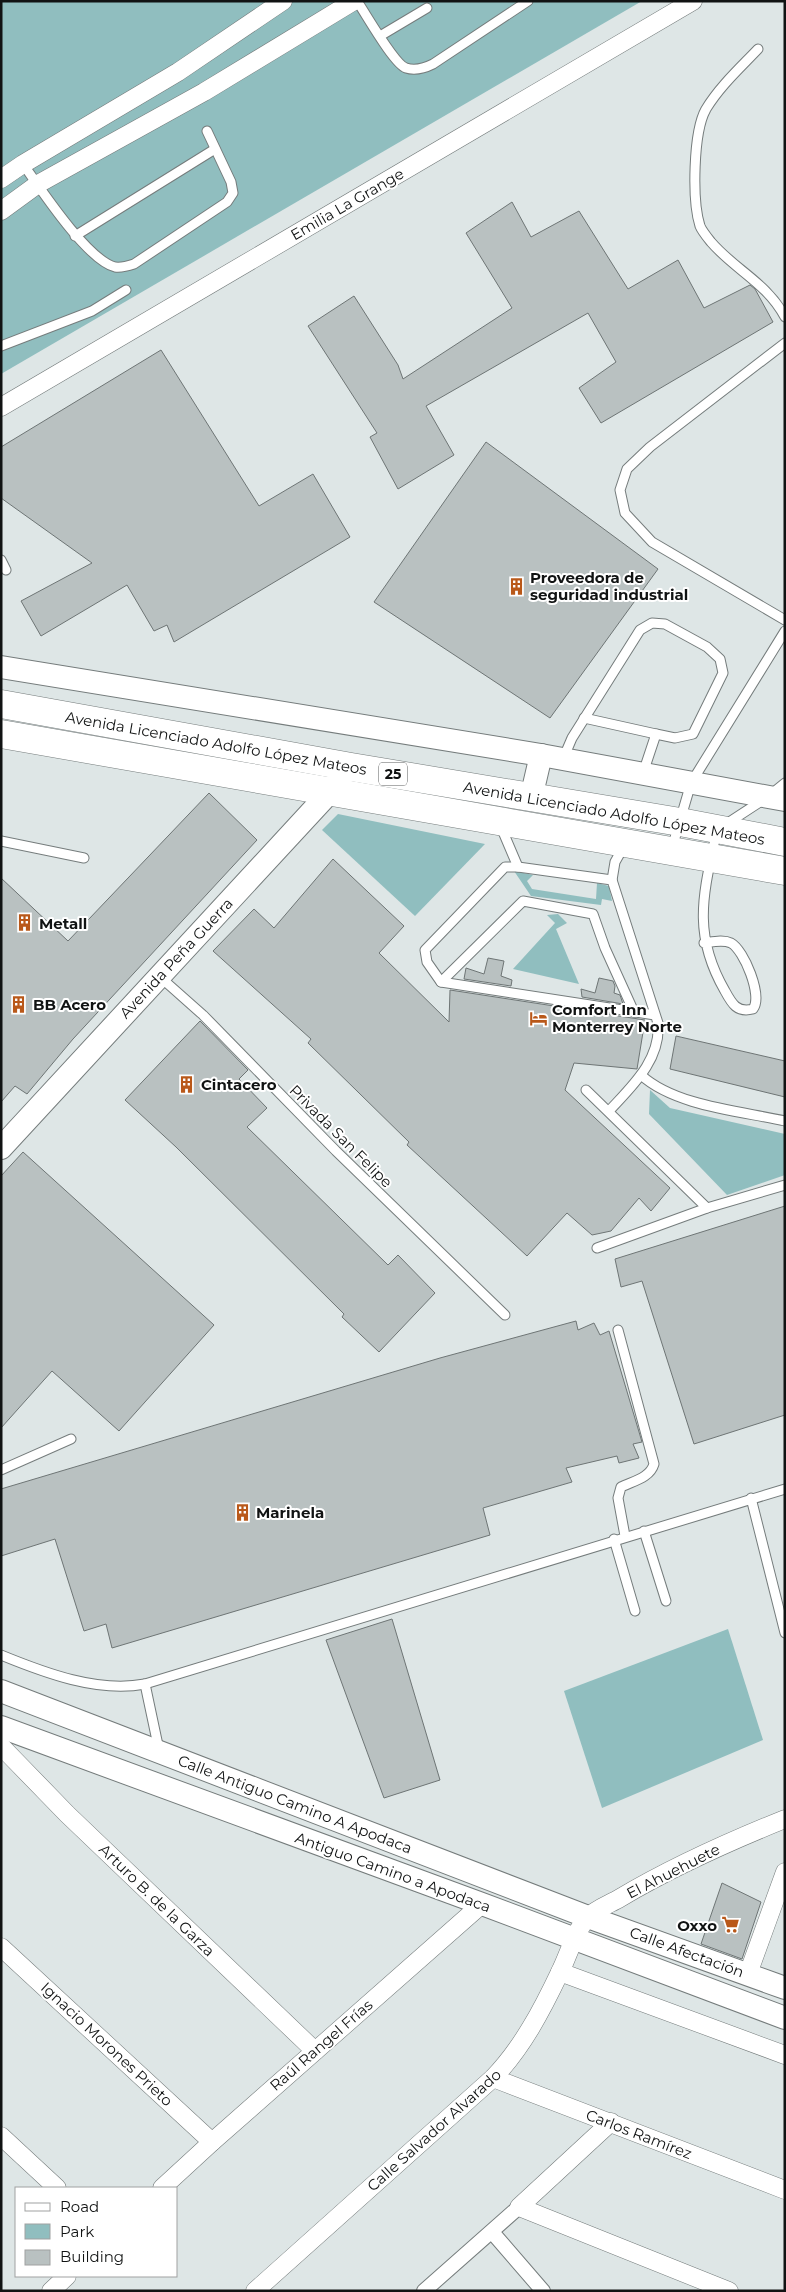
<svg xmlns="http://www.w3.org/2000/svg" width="786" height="2292" viewBox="0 0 786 2292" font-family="Montserrat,sans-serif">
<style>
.green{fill:#90bebf}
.building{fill:#b9c1c1;stroke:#6e7575}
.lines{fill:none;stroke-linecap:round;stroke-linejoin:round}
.service-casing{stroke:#757c7c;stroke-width:11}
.pedestrian-casing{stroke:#757c7c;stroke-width:16}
.minor-casing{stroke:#757c7c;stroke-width:19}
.tertiary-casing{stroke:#757c7c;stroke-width:24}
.primary-casing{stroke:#757c7c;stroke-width:29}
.service{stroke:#fff;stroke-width:9}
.pedestrian{stroke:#fff;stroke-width:14}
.minor{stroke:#fff;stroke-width:18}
.tertiary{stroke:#fff;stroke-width:22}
.primary{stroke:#fff;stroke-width:28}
.labels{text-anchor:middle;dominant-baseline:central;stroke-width:4;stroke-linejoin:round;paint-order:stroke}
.shield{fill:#fff;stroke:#585a5a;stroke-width:1}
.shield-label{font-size:14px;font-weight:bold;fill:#111313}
.street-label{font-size:15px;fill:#111313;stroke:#fff}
.poi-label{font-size:15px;font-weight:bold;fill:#111313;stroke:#fff;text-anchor:start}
</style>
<rect width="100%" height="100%" fill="#dee6e6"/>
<g class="green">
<path d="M1,1H642L1,374Z"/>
<path d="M338,814L485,844L415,916L322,830Z"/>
<path d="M514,871L533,875L527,881L532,889L596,899L597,883L609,886L612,901L602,899L601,905L531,896Z"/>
<path d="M558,914L567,923L556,929L579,984L513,969L555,923L547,915Z"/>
<path d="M650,1090L670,1108L785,1134V1175L727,1195L649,1114Z"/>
<path d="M728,1629L763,1740L602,1808L564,1691Z"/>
</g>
<g class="building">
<path d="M512,202L531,237L579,211L628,289L678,260L704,308L750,285L755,289L773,322L601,423L579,388L616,362L588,313L426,406L454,455L398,489L370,437L377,433L308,326L354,296L398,365L403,379L512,308L466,233Z"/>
<path d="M161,350L259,506L313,474L350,537L174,642L167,625L154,631L127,585L41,636L21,601L92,563L1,498V447Z"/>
<path d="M486,442L658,569L550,718L374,602Z"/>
<path d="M209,793L257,840L73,1039L27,1094L15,1086L1,1102V878L68,941Z"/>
<path d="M333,859L404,926L379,953L449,1022L450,990L645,1020L637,1069L574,1063L565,1090L670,1188L651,1211L639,1198L611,1231L592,1235L567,1213L527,1256L407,1145L409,1142L308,1043L311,1039L213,951L254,909L274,928Z"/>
<path d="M488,958L504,961L501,976L512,980L511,986L464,979L466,968L484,974Z"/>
<path d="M599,978L613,981L615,986L614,993L620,995L623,1004L582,997L581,989L595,993Z"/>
<path d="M200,1021L248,1070L239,1079L267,1108L247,1127L388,1265L398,1255L435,1293L379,1352L342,1317L344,1314L176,1147L125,1100Z"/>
<path d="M676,1036L785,1061V1097L670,1069Z"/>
<path d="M23,1152L214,1325L119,1431L52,1371L1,1428V1176Z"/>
<path d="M785,1206V1415L694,1444L642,1281L621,1287L615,1259Z"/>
<path d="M576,1321L578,1330L594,1323L600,1335L609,1331L642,1442L633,1444L639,1458L619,1463L617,1456L566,1468L572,1482L483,1508L490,1535L112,1648L106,1624L84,1631L55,1539L1,1556V1489L440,1358Z"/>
<path d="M392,1619L440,1780L384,1798L326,1640Z"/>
<path d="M722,1883L761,1902L742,1959L701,1944Z"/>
</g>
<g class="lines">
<defs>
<g id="service">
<path d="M357,1C366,14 394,64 406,68C415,71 425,68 433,64L528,1"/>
<path d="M380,36L427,8"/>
<path d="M758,49C740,68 720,86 706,109C693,132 692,201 700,226C702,231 707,237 711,242C735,270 767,283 785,317"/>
<path d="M23,164C40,188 87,260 115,267C122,268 128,266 134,264L227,202L233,193L231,182L207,131"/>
<path d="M75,236L215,149"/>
<path d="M785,343L650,447L627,469L620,490L625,513L652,542L785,620"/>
<path d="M1,346L92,311L126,290"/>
<path d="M1,560L6,570"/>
<path d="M584,718L656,734L643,773"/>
<path d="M563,759L572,738L640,630L652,623L665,624L707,647L720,659L723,673L693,734L675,738L656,734"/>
<path d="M501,827L518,867"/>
<path d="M1,841L84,858"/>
<path d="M672,848L691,783L785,631"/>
<path d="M612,880L615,862L624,846"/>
<path d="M704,943C712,942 723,939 731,943C744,950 763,996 753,1009C737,1013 732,1004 725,991C691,932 704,892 717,830L769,796L785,783"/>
<path d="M159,976L203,1015L336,1151L505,1315"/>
<path d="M441,982L523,901L593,914L605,948L634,1012"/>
<path d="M641,1075C675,1106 740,1111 785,1121"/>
<path d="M586,1090L707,1208"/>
<path d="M609,1111C632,1086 661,1060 658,1023L612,880L518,867H505L425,950L427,962L441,982L655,1015"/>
<path d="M597,1248L707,1208L785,1185"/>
<path d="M618,1330L654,1464C650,1478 633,1481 621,1487L618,1498L625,1536"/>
<path d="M1,1470L71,1439"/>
<path d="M751,1498L785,1633"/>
<path d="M644,1531L666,1601"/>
<path d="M614,1539L635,1611"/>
<path d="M1,1655C45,1673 98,1693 145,1684L785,1489"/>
<path d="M145,1684L159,1750"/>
</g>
<g id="pedestrian">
<path d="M492,2232L543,2291"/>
<path d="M424,2291L519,2207"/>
</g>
<g id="minor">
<path d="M1,179L23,164L178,72L283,1"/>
<path d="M1,211L38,184L204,92L354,1"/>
<path d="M1,407L693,1"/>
<path d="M1,1746L67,1814L315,2051"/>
<path d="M1,1947L212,2142"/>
<path d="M560,1972L785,2055"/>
<path d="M748,1974L785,1872"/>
<path d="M493,2078L785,2190"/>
<path d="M611,2122L519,2207L729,2291"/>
<path d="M1,2136L57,2188"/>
<path d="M162,2188L212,2142L482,1904"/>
<path d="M51,2291L67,2276"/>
<path d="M255,2291L493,2078C522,2048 542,2010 560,1972C569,1954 574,1933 587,1918C595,1909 610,1904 620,1898C672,1867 728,1842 785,1819"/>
</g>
<g id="tertiary">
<path d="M1,667L541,755L785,800"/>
<path d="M531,798L541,755"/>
<path d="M1,1148L340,781"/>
<path d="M1,1691L588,1917L785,1988"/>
<path d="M1,1727L482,1904L785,2018"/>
</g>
<g id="primary">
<path d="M1,704L351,767L680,822L785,842"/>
<path d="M1,734L785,871"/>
</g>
</defs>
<use href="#service" class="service-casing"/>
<use href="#pedestrian" class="pedestrian-casing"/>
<use href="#minor" class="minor-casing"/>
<use href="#tertiary" class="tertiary-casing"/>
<use href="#primary" class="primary-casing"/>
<use href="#service" class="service"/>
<use href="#pedestrian" class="pedestrian"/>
<use href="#minor" class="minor"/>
<use href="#tertiary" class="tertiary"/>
<use href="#primary" class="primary"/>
</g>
<defs>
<symbol id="building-bare" viewBox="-9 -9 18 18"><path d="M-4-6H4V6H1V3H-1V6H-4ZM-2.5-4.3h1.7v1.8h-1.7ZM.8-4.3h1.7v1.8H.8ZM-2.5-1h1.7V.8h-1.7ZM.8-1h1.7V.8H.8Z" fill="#b95819" stroke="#fff" stroke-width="2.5" paint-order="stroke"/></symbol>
<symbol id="hotel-bare" viewBox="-9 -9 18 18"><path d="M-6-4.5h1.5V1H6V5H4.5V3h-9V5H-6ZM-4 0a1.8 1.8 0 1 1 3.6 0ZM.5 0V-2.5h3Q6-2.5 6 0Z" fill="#b95819" stroke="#fff" stroke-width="2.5" paint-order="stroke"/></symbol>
<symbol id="supermarket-bare" viewBox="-9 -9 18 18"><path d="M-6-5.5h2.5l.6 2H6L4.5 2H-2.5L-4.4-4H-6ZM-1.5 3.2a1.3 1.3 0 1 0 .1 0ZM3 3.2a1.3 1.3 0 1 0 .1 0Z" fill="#b95819" stroke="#fff" stroke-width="2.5" paint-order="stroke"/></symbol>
</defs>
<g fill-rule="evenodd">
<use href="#building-bare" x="504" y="574" width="25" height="25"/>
<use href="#building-bare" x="12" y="910" width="25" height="25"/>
<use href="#building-bare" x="6" y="992" width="25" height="25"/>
<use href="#hotel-bare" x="526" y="1006" width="25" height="25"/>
<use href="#building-bare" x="174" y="1072" width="25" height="25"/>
<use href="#building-bare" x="230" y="1500" width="25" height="25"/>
<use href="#supermarket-bare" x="718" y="1912" width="25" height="25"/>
</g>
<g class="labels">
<rect class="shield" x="379" y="762.5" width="28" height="23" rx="4"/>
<g class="shield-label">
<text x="393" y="774">25</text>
</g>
<g class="street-label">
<text transform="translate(347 204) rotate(-30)">Emilia La Grange</text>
<text transform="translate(216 743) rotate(10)">Avenida Licenciado Adolfo López Mateos</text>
<text transform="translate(614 813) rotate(10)">Avenida Licenciado Adolfo López Mateos</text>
<text transform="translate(176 958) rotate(-47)">Avenida Peña Guerra</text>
<text transform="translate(341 1136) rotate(45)">Privada San Felipe</text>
<text transform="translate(295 1804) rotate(21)">Calle Antiguo Camino A Apodaca</text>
<text transform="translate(673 1871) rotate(-27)">El Ahuehuete</text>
<text transform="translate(393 1872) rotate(20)">Antiguo Camino a Apodaca</text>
<text transform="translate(157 1900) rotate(44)">Arturo B. de la Garza</text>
<text transform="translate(687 1952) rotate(20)">Calle Afectación</text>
<text transform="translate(107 2044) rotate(43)">Ignacio Morones Prieto</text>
<text transform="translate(321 2045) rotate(-41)">Raúl Rangel Frías</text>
<text transform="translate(434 2130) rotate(-42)">Calle Salvador Alvarado</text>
<text transform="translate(639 2134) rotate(21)">Carlos Ramírez</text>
</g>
<g class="poi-label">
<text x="530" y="577">Proveedora de<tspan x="530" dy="17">seguridad industrial</tspan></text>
<text x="39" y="923">Metall</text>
<text x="33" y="1004">BB Acero</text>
<text x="552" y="1009">Comfort Inn<tspan x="552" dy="17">Monterrey Norte</tspan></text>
<text x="201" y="1084">Cintacero</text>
<text x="256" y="1512">Marinela</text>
<text x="717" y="1925" text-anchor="end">Oxxo</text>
</g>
</g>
<rect width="786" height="2292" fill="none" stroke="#111313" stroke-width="5"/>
<rect x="15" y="2187" width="162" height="90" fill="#ffffff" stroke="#a0a1a1"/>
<rect x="25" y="2203" width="25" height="8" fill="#ffffff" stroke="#a0a1a1"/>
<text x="60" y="2212" font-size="15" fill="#111313">Road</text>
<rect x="25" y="2224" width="25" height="15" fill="#90bebf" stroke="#a0a1a1"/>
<text x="60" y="2237" font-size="15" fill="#111313">Park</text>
<rect x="25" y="2250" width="25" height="15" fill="#b9c1c1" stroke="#a0a1a1"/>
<text x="60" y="2262" font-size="15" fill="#111313">Building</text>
</svg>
